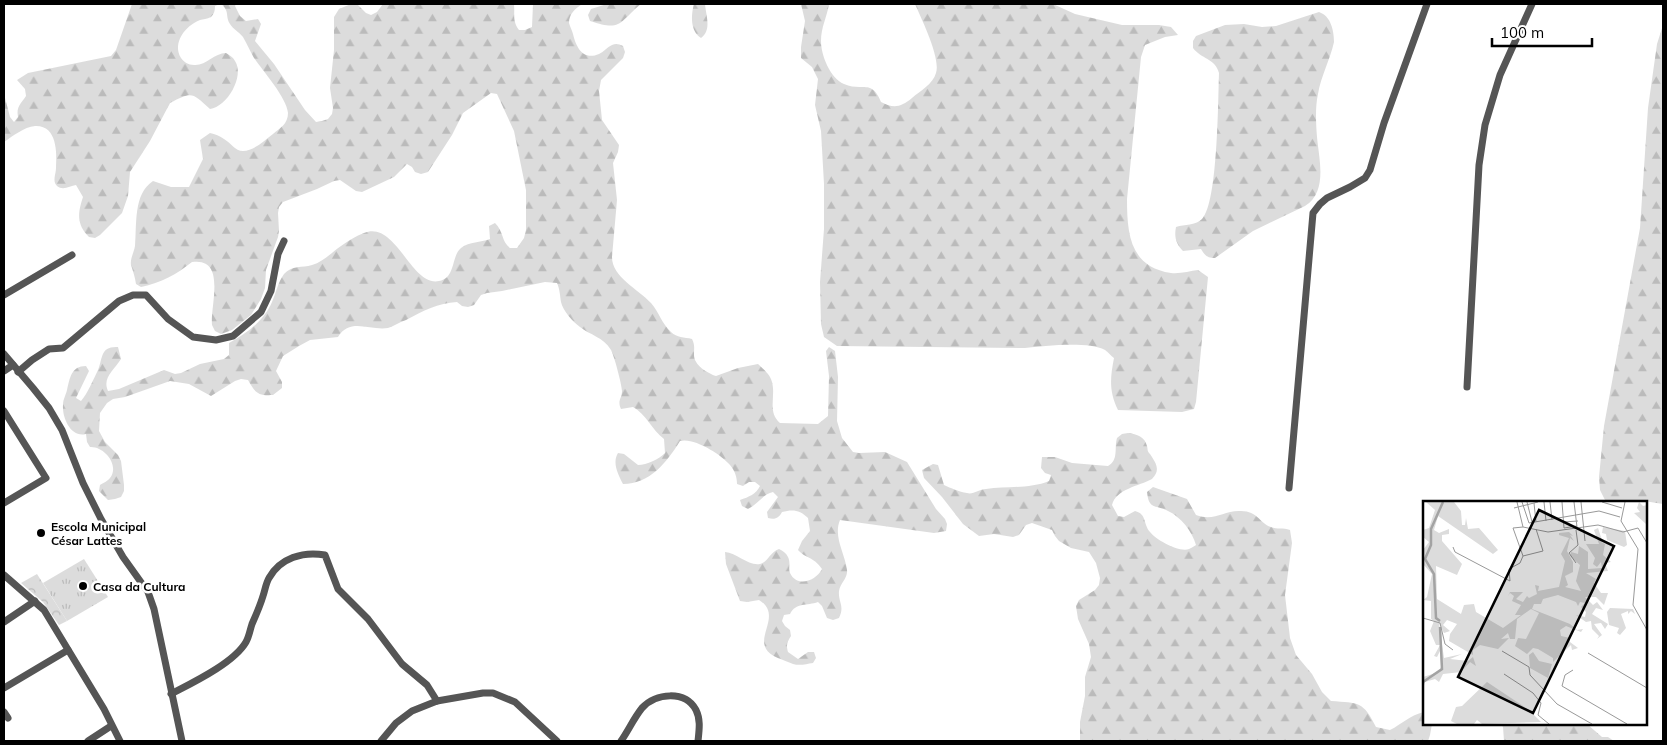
<svg xmlns="http://www.w3.org/2000/svg" width="1667" height="745" viewBox="0 0 1667 745" font-family="Mulish,sans-serif">
<style>
.grass{fill:url(#grass-tufts)}
.forest{fill:url(#forest-firs)}
.park{fill:url(#park-crowns)}
.lines{fill:none;stroke-linecap:round;stroke-linejoin:round}
.street{stroke:#555;stroke-width:7}
.poi-dot{fill:#000;stroke:#fff;stroke-width:2}
.labels{text-anchor:middle;dominant-baseline:central;stroke-width:5;stroke-linejoin:round;paint-order:stroke}
.poi-label{font-size:12px;font-weight:bold;fill:#000;stroke:#fff;text-anchor:start}
.inset-river{fill:none;stroke:#a3a3a3;stroke-width:2.5}
.inset-road{fill:none;stroke:#999;stroke-width:1}
.view{fill:#000;fill-opacity:0.15;stroke:#000;stroke-width:2.5}
.inset-edge{fill:none;stroke:#000;stroke-width:2.5}
</style>
<defs>
<pattern id="grass-tufts" width="24" height="20" patternUnits="userSpaceOnUse" patternTransform="scale(1.25)"><rect width="24" height="20" fill="#dcdcdc"/><path d="M3 7l-1-3M5 7V3M7 7l1-3M15 17l-1-3M17 17v-4M19 17l1-3" fill="none" stroke="#bbb"/></pattern>
<pattern id="forest-firs" width="22" height="20" patternUnits="userSpaceOnUse" patternTransform="scale(1.25)"><rect width="22" height="20" fill="#dcdcdc"/><path d="M5 1l3.5 6h-7zM16 11l3.5 6h-7z" fill="#bbb"/></pattern>
<pattern id="park-crowns" width="20" height="18" patternUnits="userSpaceOnUse" patternTransform="scale(1.25)"><rect width="20" height="18" fill="#dcdcdc"/><path d="M2 6a3 3 0 1 1 6 0M12 15a3 3 0 1 1 6 0" fill="none" stroke="#bbb"/></pattern>
</defs>
<rect width="100%" height="100%" fill="#fff"/>
<path class="grass" d="M84,559L108,597L67,621L43,583Z"/>
<g class="forest">
<path d="M132,4H220L215,6C215,11 214,14 211,17C207,19 203,19 200,20C185,26 172,43 181,58C184,62 188,65 194,65C206,66 214,53 226,53C229,55 233,57 235,61C245,76 227,107 210,109C192,93 193,91 170,103L150,141L130,172L128,196L122,213L100,235L95,238L89,237C76,224 78,212 83,197L76,185C70,186 63,191 57,186C52,181 56,174 56,168C57,152 57,125 35,126C24,127 13,136 4,142V94L10,117L14,122L18,117C16,106 21,104 26,96L25,89L17,80L28,73L111,56L116,50Z"/>
<path d="M221,4H236L235,6L240,16L246,21L258,19L261,24L255,41L274,64L305,110L316,122L322,121L328,119L332,114L333,108L330,88L334,50V17L339,9L351,4H357L366,13L371,15L377,12L383,4H514C515,14 512,21 519,30H525L532,27L533,4H582C575,9 569,14 569,23C570,27 572,30 573,34C576,47 583,61 599,54C604,52 607,47 612,45C616,43 619,44 623,46L625,52L623,58L601,80L599,91L602,120L619,145L618,152L613,163L617,200L612,257C612,277 638,289 651,303C659,312 662,324 671,332C677,338 684,337 692,339C695,345 694,348 694,355C694,365 707,373 716,376L738,368L758,364C763,369 770,374 772,382C776,397 767,412 780,423L818,424L828,416L829,376L826,351L829,347L835,351L838,377L837,421L842,438L853,452L859,453L885,452L907,462L936,509L945,519L947,524L946,531L934,533L840,520C833,537 845,553 847,570C848,578 840,583 839,591C838,602 845,606 839,618L833,620L827,618L822,606L818,602C807,606 796,602 790,614L784,615L782,621L785,626L790,630L791,636C787,642 786,645 788,652L798,659L808,652H814L816,658L813,663C806,664 800,666 793,664C790,663 786,661 783,660C740,646 788,618 759,600L747,602L740,601L726,564L725,552C737,553 748,566 760,564C768,562 770,552 779,549C783,551 786,553 788,557C791,563 788,568 790,573C797,588 816,581 822,569C813,556 806,559 798,550L802,541L810,531L808,518C800,510 793,509 782,512C779,518 775,520 768,518L767,512L778,497L773,492C763,494 758,504 748,509L742,506L740,500C749,497 756,494 760,486L755,482H749L743,486L737,484C737,477 735,471 730,465C722,455 694,437 680,441C667,462 650,484 623,484C618,474 612,463 618,453L624,454L638,465C647,465 659,459 665,453L664,439C652,430 646,414 633,407L621,409C617,400 622,399 622,391C622,385 614,355 611,350C603,337 590,335 580,327C573,322 563,311 561,302C560,296 560,290 557,283L545,282L502,291L487,293L481,295L474,305L468,307L462,306L457,302C438,303 423,311 406,320C400,322 394,326 388,328C370,331 350,317 338,337L310,340L299,346L283,356L276,371L282,382V388L273,395C257,396 255,392 248,380L241,379L235,381L211,396L189,384L170,381L125,397L113,399L107,403L100,413L99,431L105,442L118,455L121,461L124,485V491L121,497L115,499L108,500L99,491L100,485C103,483 108,481 110,478C120,465 104,446 90,447L87,442L86,434C71,438 62,418 63,405C63,399 66,395 67,390C70,378 71,366 86,366L89,371L76,398L81,401C88,393 93,380 98,370C103,358 100,346 118,347L121,359C114,370 102,378 108,391L119,389L164,370L175,374L181,373L200,364L224,359L229,355V343C246,334 264,321 272,302C276,293 278,282 284,274C292,265 302,268 312,265C323,262 332,252 341,246C348,241 356,236 364,233C396,220 411,287 439,281C456,278 451,256 461,248C470,241 480,243 490,239L489,226L495,223C504,232 501,241 510,248H517L524,238L526,230V190L514,131L497,94L491,93L463,113L452,135L428,172L421,174L415,172L412,167L407,164L394,177L362,192L356,191L340,180L334,181L317,189L283,202L279,207L278,213L279,231L278,237L266,270L265,288L261,299L251,315L232,330L221,334L215,331L212,325C210,306 227,257 192,262C177,274 161,283 141,287L136,284C135,277 133,271 131,265C130,259 134,252 135,246C137,225 133,194 153,181L171,187H189L203,159L200,140L210,133C215,134 220,136 224,139C231,143 235,151 243,151C254,151 265,140 273,134C280,128 288,124 288,113C287,98 263,71 254,58C250,51 247,44 243,37C239,32 233,29 230,24C225,16 230,11 221,4Z"/>
<path d="M607,4H641C619,22 622,32 590,21L588,15L591,9Z"/>
<path d="M694,4H705C706,16 712,30 701,38C690,31 691,15 694,4Z"/>
<path d="M801,4H829C827,17 821,27 821,41C821,55 830,78 844,84C861,92 872,78 881,102C894,109 901,107 912,98C920,91 933,84 936,73C941,58 921,18 915,4H1053L1075,14L1122,25H1159L1171,27L1178,35L1165,37L1145,45L1141,57L1127,199C1127,234 1130,267 1171,273C1180,274 1190,271 1198,270L1208,277L1196,402L1194,409L1182,412L1118,410C1109,392 1110,378 1114,358C1111,356 1108,352 1105,350C1088,341 1044,346 1025,348L837,346L824,337L821,324L820,282L824,229V184L821,131L815,105L818,79L812,67L801,58V47L805,21Z"/>
<path d="M1319,12C1331,16 1334,31 1334,42C1330,60 1321,76 1318,94C1315,107 1316,124 1317,137C1319,159 1328,192 1305,206L1253,231L1215,258C1208,258 1205,256 1201,249L1183,251C1176,244 1174,237 1176,227C1185,224 1195,226 1202,219C1218,203 1218,99 1219,73C1215,58 1201,59 1193,48V41L1196,36L1225,25L1244,24L1262,27L1276,26Z"/>
<path d="M1663,25V504L1644,501L1609,502H1606L1600,490L1599,477L1604,426L1640,228L1648,108L1657,44Z"/>
<path d="M1128,433C1137,434 1145,437 1147,446C1148,450 1147,451 1150,454C1156,463 1161,470 1152,479C1139,486 1116,489 1112,505L1118,516L1124,517L1135,511C1147,514 1143,524 1150,532C1156,540 1180,553 1189,549C1192,548 1194,546 1196,545C1192,531 1181,517 1168,511C1156,504 1149,511 1147,492L1153,487L1187,499L1196,515C1215,522 1223,510 1241,511C1258,511 1259,523 1271,527C1277,530 1283,527 1290,530L1292,543L1285,595L1290,638L1296,655L1312,674L1322,692L1331,701C1359,703 1363,701 1376,727L1390,730C1402,724 1410,715 1424,712V724H1432L1430,735L1428,741H1080V722L1085,696V677L1091,657L1089,644L1078,619L1076,606L1079,600L1095,590L1099,585L1100,578L1096,563L1089,552L1071,548L1059,541L1055,536L1052,530L1032,523L1026,525L1019,535L1013,537L994,534L979,536L963,524L942,497L924,478L922,470L933,464L938,465L944,485C951,488 959,492 967,493C973,495 979,489 986,489C1006,486 1030,489 1049,481L1051,475L1045,473L1041,468L1042,457H1055L1072,463L1108,466C1119,460 1114,448 1117,438L1122,434Z"/>
<path d="M1501,724H1587L1602,737H1608L1614,741H1504L1503,727Z"/>
</g>
<path class="park" d="M37,574L67,621L59,625L43,602L21,583Z"/>
<g class="lines">
<g class="street">
<path d="M4,295L72,255"/>
<path d="M4,354L33,388L49,408L62,430L83,483L101,519L123,557L148,592L154,609L182,741"/>
<path d="M4,371L13,365"/>
<path d="M18,372L32,360L49,349L63,348L119,301L133,295H146L168,319L193,337L216,340L233,336L261,312L271,291L278,254L284,241"/>
<path d="M1467,387L1479,165L1485,125L1500,75L1532,4"/>
<path d="M4,411L46,478L4,503"/>
<path d="M1289,488L1313,213L1320,204L1327,198L1350,187L1365,178L1370,170L1384,123L1427,4"/>
<path d="M4,575L44,610L104,709L120,741"/>
<path d="M4,622L35,601"/>
<path d="M4,688L68,650"/>
<path d="M171,694C192,683 234,663 246,642C249,637 250,630 252,624C256,615 260,606 263,596C265,590 266,583 269,578C280,558 303,551 325,555L338,589L368,619L402,664L427,685L437,701"/>
<path d="M4,712L8,718"/>
<path d="M88,741L111,726"/>
<path d="M381,741L396,723L412,711L437,701L483,693H493L515,702L557,741"/>
<path d="M621,741C628,731 634,718 642,708C656,693 685,690 696,710C701,720 699,731 698,741"/>
</g>
</g>
<g class="poi-dot">
<circle cx="41" cy="533" r="5"/>
<circle cx="83" cy="586" r="5"/>
</g>
<g class="labels">
<g class="poi-label">
<text x="51" y="526">Escola Municipal<tspan x="51" dy="14">César Lattes</tspan></text>
<text x="93" y="586">Casa da Cultura</text>
</g>
</g>
<g transform="translate(1423 501)">
<rect width="224" height="224" fill="#fff"/>
<path d="M3,1H31L38,10L39,24H42L43,17L45,28L56,27L75,49L70,53L15,15L11,29L16,32L26,28V33L19,34V40L39,63L34,74L13,65L14,98L38,113L41,104L51,103L53,111L80,127L98,114H92L98,104L89,100L91,95L87,92L85,95L87,91H100L93,98L100,101L104,95L106,97L114,93L112,84L116,85L115,90L136,86L142,60L138,53L146,37L136,34V32L146,31L150,35L147,34L151,40L147,37L144,50L150,61V71L142,75L145,84L142,86L158,90L153,80L157,64L147,55L148,51L155,53L156,45L165,51V68L179,67L178,61L174,66L170,63L172,57L163,43H176L171,29L175,27L179,39L188,42L178,41L182,43L180,54L188,61L182,62L185,70L163,72L173,78L171,82L178,92H185L181,104L173,96H162L170,104L174,101L180,109L173,107L169,113L185,123L182,128L178,122L171,123L179,134L174,138L176,135L169,128L168,120L163,121L153,114L162,116L163,111L158,106L162,102L157,101L155,105L153,101L135,94L120,98L118,103H111L109,108L147,123L154,129L160,128L158,131L143,125L137,129L138,135L147,137V141L155,147L149,149L148,144L130,161V157L115,148L110,147L104,153L92,145L95,137L103,138L116,112L108,108L94,118L92,138H87L85,132L78,138L86,137L75,148L57,144L50,149V154L26,140L27,133L34,123L24,119L20,124L27,130L21,132L16,122L21,157L39,153L27,158L45,160L50,156L53,165L47,161L38,171L20,173L16,181L12,178L2,181L0,188V176L16,171L18,166L17,150L14,156L11,155L17,144H13L7,130L11,120L8,118V100L0,99L4,96L9,73L0,63V49L6,41L0,36V29L6,27L12,9ZM216,1L220,5L224,4V30L223,23L211,12L217,11L214,7ZM187,107L210,108L212,113L208,110L205,113V110L198,113L203,127L197,134L194,132L196,127L186,124L184,111ZM110,151L116,160L129,163L125,177L107,167L106,154ZM64,181L106,209L118,221L59,223L54,219L51,223H34L28,220L33,206L39,205Z" fill="#dcdcdc"/>
<path d="M180,26L202,30L204,44L201,46L184,39L183,33L179,32Z" fill="#dcdcdc"/>
<path class="inset-river" d="M17,120L13,117L11,73L2,58L8,44V28L20,1M0,181L19,168L17,126"/>
<path class="inset-road" d="M94,1L100,26L125,31L175,24L200,31L215,27L224,42M99,1L106,22L176,10L197,16M104,1L109,21M121,1L123,20M127,1L129,19M139,1L141,27L154,25M151,1L154,26M158,1L162,40M179,1L199,7M202,1L198,20L215,48L210,104L224,129M111,2L113,21M91,7L115,1M140,21L155,20M153,29L155,44L146,52L153,62M30,46L32,51L87,80L86,68L97,62L100,55L90,27L100,26M100,55L120,50L113,28M0,117L17,122L22,143L30,149M79,150L106,166L107,174L134,203L169,223M165,152L224,187M150,169L142,174L139,185L204,223M81,173L110,192L118,202L115,214L126,223"/>
<path class="view" d="M116,9L191,45L110,212L35,176Z"/>
<rect width="224" height="224" class="inset-edge"/>
</g>
<rect width="1667" height="745" fill="none" stroke="#000000" stroke-width="10"/>
<path d="M1492 38v8h100v-8" fill="none" stroke="#000000" stroke-width="2.5"/>
<text x="1500" y="38" font-size="15" fill="#000000" stroke="#ffffff" stroke-width="4" paint-order="stroke">100 m</text>
</svg>
